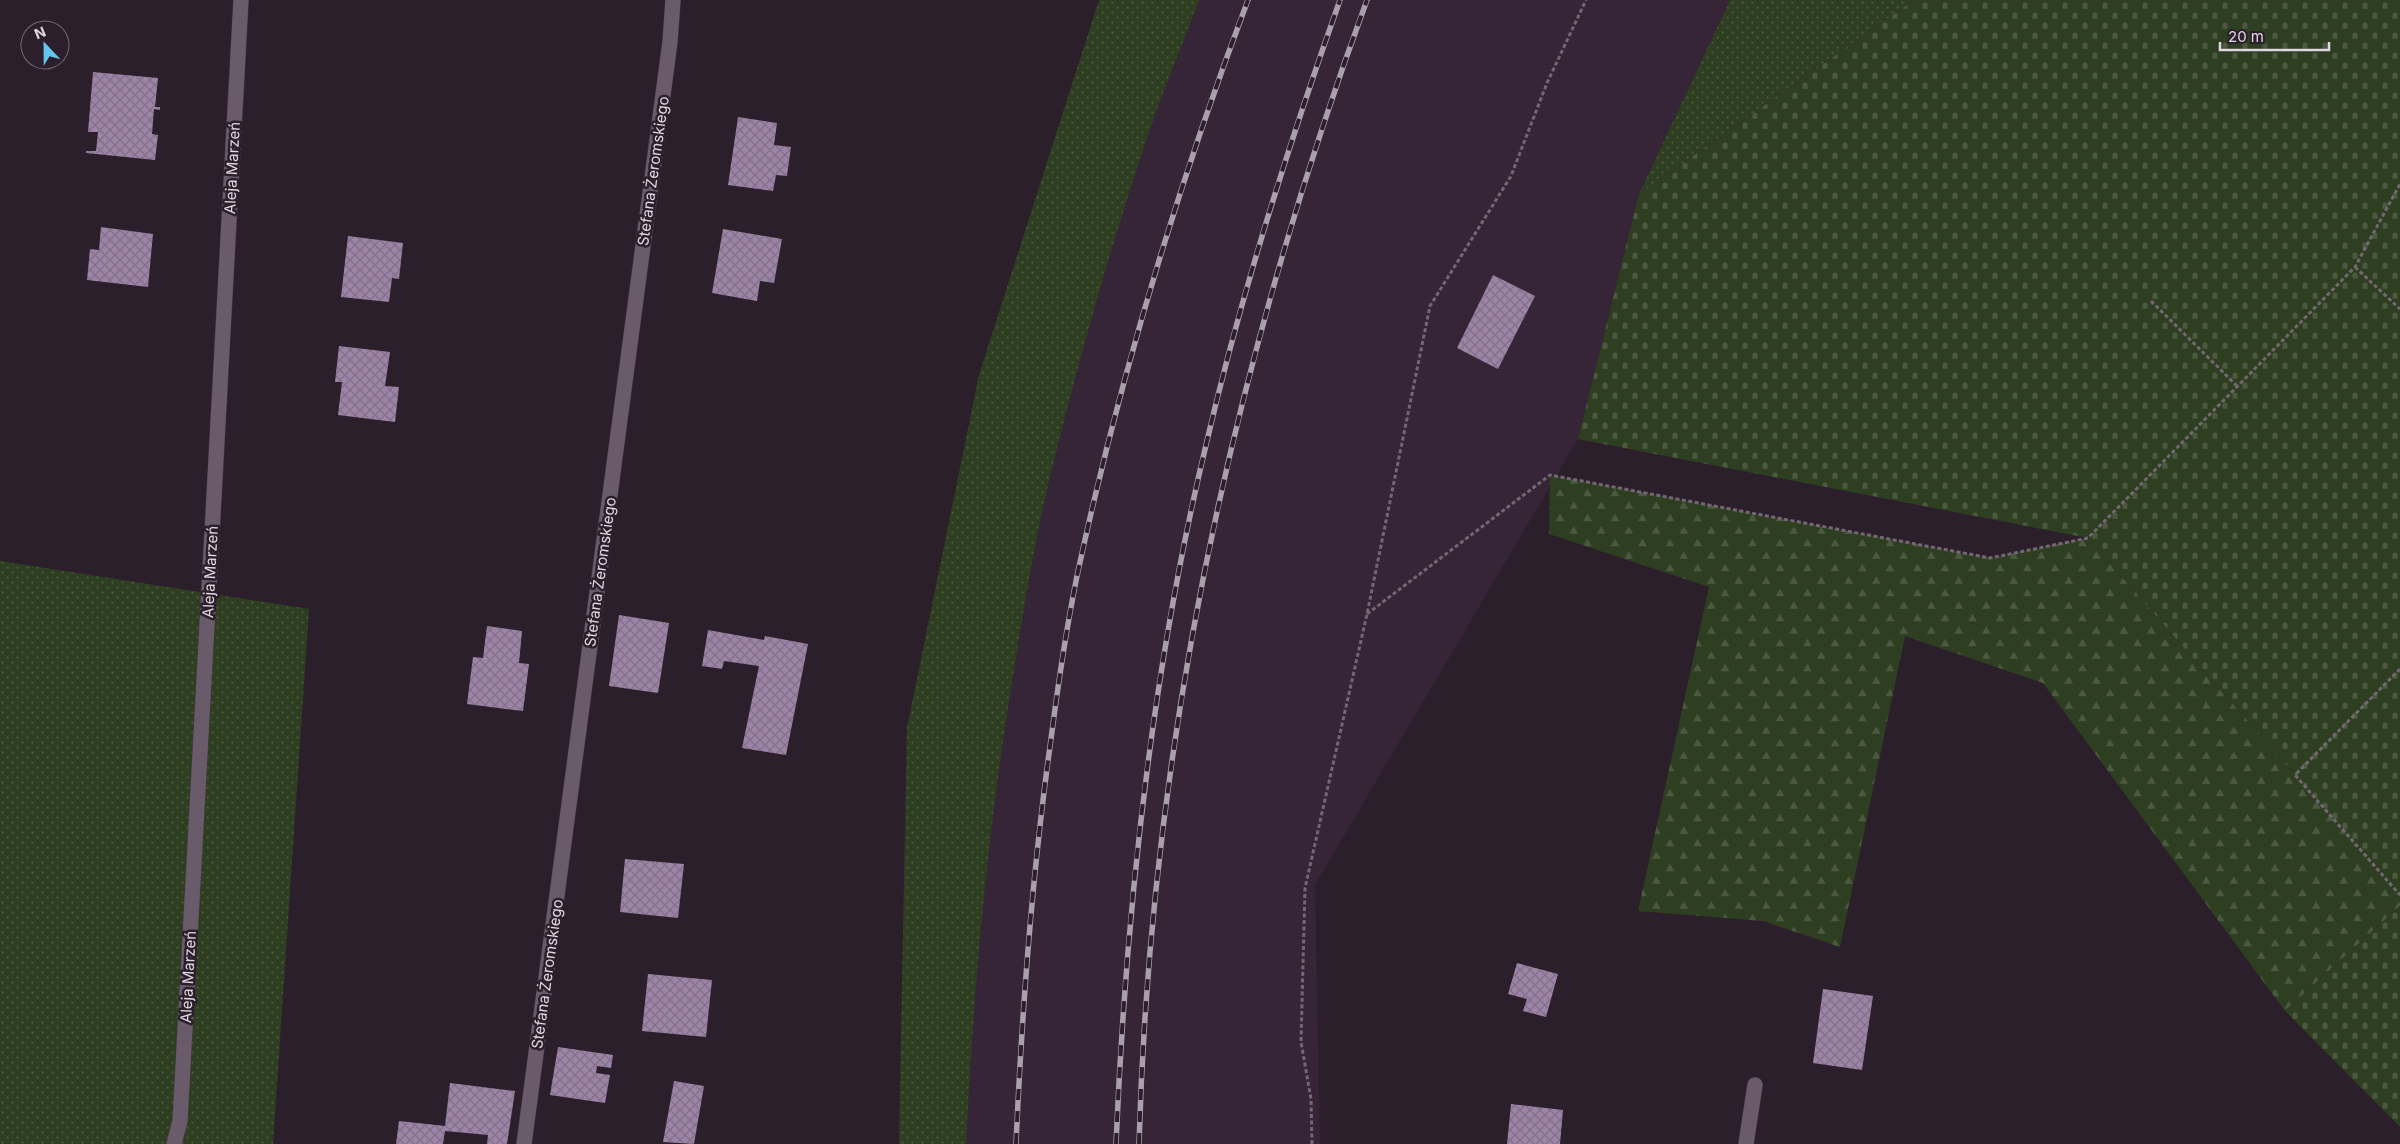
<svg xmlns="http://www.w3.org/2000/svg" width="2400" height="1144" viewBox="0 0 2400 1144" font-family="Inter,sans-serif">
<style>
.built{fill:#362537}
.grass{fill:url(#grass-dots)}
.forest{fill:url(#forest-firs)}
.cemetery{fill:url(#cemetery-stones)}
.building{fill:url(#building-cross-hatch)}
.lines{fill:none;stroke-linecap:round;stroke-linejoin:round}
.minor-casing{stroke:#453a46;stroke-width:16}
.path{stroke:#726772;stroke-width:3;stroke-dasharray:4 2.5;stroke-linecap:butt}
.minor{stroke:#6a5b6b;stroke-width:15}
.rail-casing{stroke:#aaa0ab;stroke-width:5.5}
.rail{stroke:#2c1f2c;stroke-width:4;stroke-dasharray:11;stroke-linecap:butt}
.labels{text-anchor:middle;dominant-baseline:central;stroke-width:5;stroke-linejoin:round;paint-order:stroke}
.street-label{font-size:15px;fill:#e0d7e1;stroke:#2c1f2c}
</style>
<defs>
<pattern id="grass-dots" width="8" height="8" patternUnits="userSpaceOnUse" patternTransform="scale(1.25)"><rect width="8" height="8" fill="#2e3e20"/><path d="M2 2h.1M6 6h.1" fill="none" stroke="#4c5940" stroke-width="1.8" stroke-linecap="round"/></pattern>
<pattern id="forest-firs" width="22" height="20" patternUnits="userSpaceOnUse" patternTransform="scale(1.25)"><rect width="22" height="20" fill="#2e3e20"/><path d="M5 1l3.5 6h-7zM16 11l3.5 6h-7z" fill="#4c5940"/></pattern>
<pattern id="cemetery-stones" width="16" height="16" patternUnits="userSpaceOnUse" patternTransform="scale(1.25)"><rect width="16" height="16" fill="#2e3e20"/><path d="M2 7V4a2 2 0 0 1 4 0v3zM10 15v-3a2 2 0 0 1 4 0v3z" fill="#4c5940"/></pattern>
<pattern id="building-cross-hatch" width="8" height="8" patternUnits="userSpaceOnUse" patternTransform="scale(1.25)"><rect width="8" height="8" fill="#9d84a7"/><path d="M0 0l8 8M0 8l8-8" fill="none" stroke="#827089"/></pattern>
</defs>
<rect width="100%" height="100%" fill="#2c1f2c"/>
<path class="built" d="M1099,0H1730L1639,194L1578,439L1315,885L1320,1144H899L907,728L979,375Z"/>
<g class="grass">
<path d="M1099,0H1199C1183,44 1164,88 1149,132C1113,240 1081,350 1054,461C1038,523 1027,588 1017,652C989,815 974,979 966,1144H899L907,728L979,375Z"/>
<path d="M1730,0H1914L1639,194Z"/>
<path d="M0,561L309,609L273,1144H0Z"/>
</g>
<path class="forest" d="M1550,475L1990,558L2088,538L2400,895V906L2285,1011L2043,683L1905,636L1840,947L1763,921L1638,911L1709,587L1549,534Z"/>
<g class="cemetery">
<path d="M1914,0H2400V895L2088,538L1578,439L1639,194Z"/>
<path d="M2400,906V1127L2285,1011Z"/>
</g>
<g class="building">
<path d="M93,72L158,78L155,107H160V110L154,109L152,134L158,135L155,160L86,153V151H96L98,132H88Z"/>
<path d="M738,117L777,123L774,145L791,147L787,176L776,175L773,191L728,185Z"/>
<path d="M101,227L153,234L148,287L87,280L90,249L99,250Z"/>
<path d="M723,229L782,239L774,283L760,281L757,301L712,293Z"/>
<path d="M348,236L403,243L399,279L392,278L389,302L341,297Z"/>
<path d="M1493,275L1535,296L1498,369L1457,348Z"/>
<path d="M339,346L390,352L385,386L399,387L395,422L338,415L342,382H335Z"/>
<path d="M619,615L669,623L658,693L609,686Z"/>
<path d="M487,626L522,631L519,663L529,664L523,711L467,704L473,657L483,658Z"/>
<path d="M708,630L764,640L765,636L808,644L786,755L742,748L759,666L724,661L722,669L702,666Z"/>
<path d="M625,859L684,864L678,918L620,912Z"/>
<path d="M1517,963L1558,974L1546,1017L1523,1011L1527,999L1508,994Z"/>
<path d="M648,974L712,980L706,1037L642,1031Z"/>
<path d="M1823,989L1873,996L1862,1070L1813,1063Z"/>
<path d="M558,1047L613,1055L611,1068L597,1066L596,1073L610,1075L605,1103L550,1095Z"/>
<path d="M674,1081L704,1086L694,1144L663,1142Z"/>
<path d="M450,1083L515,1091L507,1144H487L488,1135L445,1131L443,1144H396L399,1121L445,1126Z"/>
<path d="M1511,1104L1563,1110L1560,1144H1507Z"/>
</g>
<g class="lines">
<defs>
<g id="minor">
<path d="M174,1144L180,1121L241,0"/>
<path d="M524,1144L670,42L673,0"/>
<path d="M1746,1144L1755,1085"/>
</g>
</defs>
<use href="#minor" class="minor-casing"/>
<g class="path">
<path d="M2355,267L2400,309"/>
<path d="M2151,301L2238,387"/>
<path d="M1367,614L1550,475L1990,558L2088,538L2355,267L2400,184"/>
<path d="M2400,669L2295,775L2400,895"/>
<path d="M1312,1144L1311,1099L1301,1042L1305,888L1367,614L1430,306L1511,176L1547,83L1586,0"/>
</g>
<use href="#minor" class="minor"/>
<defs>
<g id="rail">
<path d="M1016,1144C1022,1008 1032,874 1051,739C1058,685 1066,630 1077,576C1119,380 1177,188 1248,0"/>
<path d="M1116,1144C1126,909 1151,674 1206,445C1241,294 1288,146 1340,0"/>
<path d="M1139,1144C1150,752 1232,367 1367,0"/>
</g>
</defs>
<use href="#rail" class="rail-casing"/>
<use href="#rail" class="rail"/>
</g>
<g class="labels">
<g class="street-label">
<text transform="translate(232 168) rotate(-87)">Aleja Marzeń</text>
<text transform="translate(653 171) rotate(-82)">Stefana Żeromskiego</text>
<text transform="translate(210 572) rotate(-87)">Aleja Marzeń</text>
<text transform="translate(600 572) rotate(-82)">Stefana Żeromskiego</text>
<text transform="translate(547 974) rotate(-82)">Stefana Żeromskiego</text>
<text transform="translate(188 977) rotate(-87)">Aleja Marzeń</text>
</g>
</g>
<g transform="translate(45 45) rotate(338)"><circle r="24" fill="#2c1f2c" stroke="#746974"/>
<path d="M0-4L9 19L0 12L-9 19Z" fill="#65c5ef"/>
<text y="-8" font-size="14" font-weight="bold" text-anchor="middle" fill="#e0d7e1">N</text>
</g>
<path d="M2220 42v8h109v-8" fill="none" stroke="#e0d7e1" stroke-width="2.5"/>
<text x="2228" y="42" font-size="15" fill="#e0d7e1" stroke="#2c1f2c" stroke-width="4" paint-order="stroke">20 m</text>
</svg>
